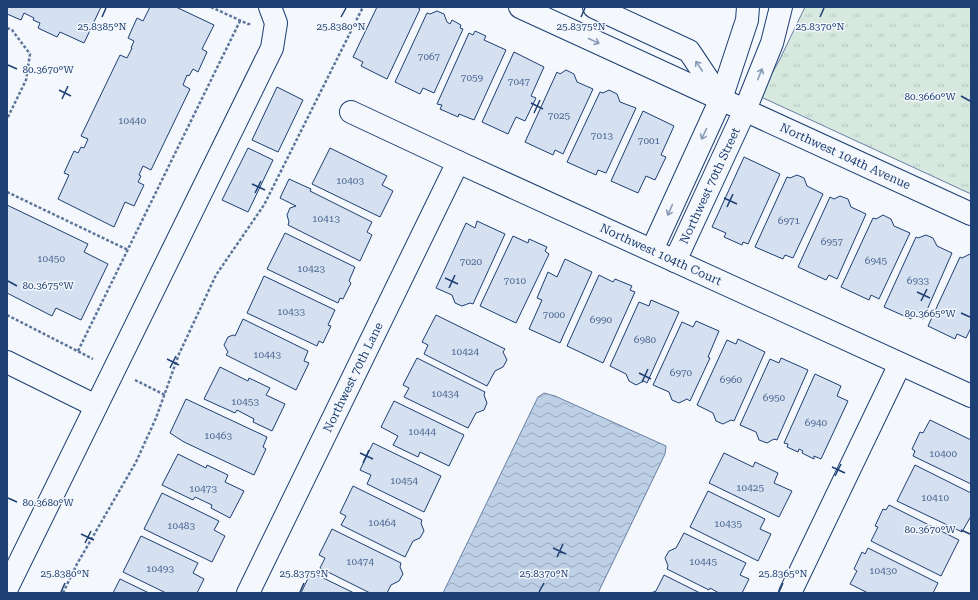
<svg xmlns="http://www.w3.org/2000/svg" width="978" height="600" viewBox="0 0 978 600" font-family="'Roboto Serif',serif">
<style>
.grass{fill:url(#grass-tufts);stroke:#687fa3}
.water{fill:url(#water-waves);stroke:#687fa3}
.building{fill:#d5e0f0;stroke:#1d3f73}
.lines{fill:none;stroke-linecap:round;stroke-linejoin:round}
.minor-casing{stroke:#1d3f73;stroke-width:24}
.path{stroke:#5e769c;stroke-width:2.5;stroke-dasharray:3 2;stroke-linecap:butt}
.minor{stroke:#f4f7fb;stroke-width:22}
.oneway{stroke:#889bb7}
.ticks{fill:none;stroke:#1d3f73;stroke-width:1.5}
.labels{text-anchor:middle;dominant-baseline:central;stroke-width:3;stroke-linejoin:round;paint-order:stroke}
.number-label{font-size:10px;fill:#4b6792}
.street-label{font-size:12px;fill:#1d3f73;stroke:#f4f7fb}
.ticks-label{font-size:10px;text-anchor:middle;fill:#1d3f73;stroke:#f4f7fb;stroke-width:3;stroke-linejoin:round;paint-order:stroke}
</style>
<defs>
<pattern id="grass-tufts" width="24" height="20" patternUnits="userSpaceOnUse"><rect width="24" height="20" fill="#d7e8df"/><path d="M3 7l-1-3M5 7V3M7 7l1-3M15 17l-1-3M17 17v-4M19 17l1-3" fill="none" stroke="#b8c8c3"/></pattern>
<pattern id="water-waves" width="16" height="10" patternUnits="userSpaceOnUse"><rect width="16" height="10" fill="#bed0e5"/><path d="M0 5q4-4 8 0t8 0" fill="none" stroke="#9aaabe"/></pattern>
</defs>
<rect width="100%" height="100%" fill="#f4f7fb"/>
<path class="grass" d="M805,7H971V194L759,96L779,61Z"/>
<path class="water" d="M544,393L555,396L666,446L665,454L598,593H443L538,397Z"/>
<g class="building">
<path d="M7,7H101L84,43L60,32L57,37L38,28L40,23L33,20L34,18L24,13L21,20L7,14Z"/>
<path d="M150,7H176L214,25L202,49L207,52L198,72L193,69L189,76L187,75L183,85L190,89L151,170L143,166L139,175L141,176L138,182L144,185L134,206L125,202L114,227L58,199L69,175L64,173L74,151L78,153L81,147L84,148L88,139L81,136L120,55L127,58L132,48H131L134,41L128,38L137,18L143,21Z"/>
<path d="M377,7H417L420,9L387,79L361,66L363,62L353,57Z"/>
<path d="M437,11L444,14L447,22L450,24L452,20L461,25L460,28L463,29L434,93L423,88L420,94L395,82L427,13L430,14Z"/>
<path d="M475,31L486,36L484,40L506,50L474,120L459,114L458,117L440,109L442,105L437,104L469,33L473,35Z"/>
<path d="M514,52L544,67L531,96L536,98L525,121L516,117L508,134L482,122Z"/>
<path d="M566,70L574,74L577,82L593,89L563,154L555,150L553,155L525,142L557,72L560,74Z"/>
<path d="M277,87L303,100L278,152L252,140Z"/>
<path d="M609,90L617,94L620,102L636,108L606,173L598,170L596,175L567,162L600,92L603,93Z"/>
<path d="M643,111L674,126L661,155L666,157L655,180L646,176L638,193L611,181Z"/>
<path d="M248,148L273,160L248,212L222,200Z"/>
<path d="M330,148L387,176L382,185L393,191L380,217L312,184Z"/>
<path d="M744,157L780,174L748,244L743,242L742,245L724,237L726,233L712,227Z"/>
<path d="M797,175L804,178L807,186L823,194L793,258L785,255L783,259L755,247L787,177L790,178Z"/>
<path d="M289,179L311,189L310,191L372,222L367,232L372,235L360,261L288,225L289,222L287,215L290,208L296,206L280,198Z"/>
<path d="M840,196L848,199L851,207L866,214L837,279L829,275L826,280L798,267L830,197L834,199Z"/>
<path d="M7,205L88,244L84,252L108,264L81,320L56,308L52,316L7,293Z"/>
<path d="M883,215L891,219L894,226L910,233L879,299L871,295L869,300L841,287L873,218L876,219Z"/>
<path d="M477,221L505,234L473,304L470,303L462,306L455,303L452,295L436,288L466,223L475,228Z"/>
<path d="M285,233L355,267L349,281L351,283L343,299L340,298L338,303L267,269Z"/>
<path d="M926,235L933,238L937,246L952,253L923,319L914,315L911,319L884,307L916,237L918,238Z"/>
<path d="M513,236L528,243L529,239L547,247L545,251L549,254L516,323L480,306Z"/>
<path d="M970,254L971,255V328L966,338L957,334L955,339L928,326L960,257L962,258Z"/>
<path d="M565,259L592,272L560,343L529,329L542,300L537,298L548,272L557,277Z"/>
<path d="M599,275L613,282L615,279L632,286L630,290L635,292L603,363L567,346Z"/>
<path d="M264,276L335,310L328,325L331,326L323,343L319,341L317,346L247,313Z"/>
<path d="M651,300L679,312L647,383L644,381L636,385L629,381L626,374L610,366L639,302L649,306Z"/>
<path d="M436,315L505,349L503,352L507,360L503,367L495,371L487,386L424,354L428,345L422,342Z"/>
<path d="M243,319L308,351L304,361L309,363L296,390L226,355L228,352L224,345L228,337L233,335L235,336Z"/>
<path d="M696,321L719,331L708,357L710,358L690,401L687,399L679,403L672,400L669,392L653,385L682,322L693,327Z"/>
<path d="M738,339L765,352L734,421L731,420L723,424L716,421L713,413L697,405L727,340L736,344Z"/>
<path d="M417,358L485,392L484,395L487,403L484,410L476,413L468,428L404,397L409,388L403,385Z"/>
<path d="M781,358L808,370L777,440L774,439L767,443L759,440L756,432L740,425L770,359L779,363Z"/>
<path d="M220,367L248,381L249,378L270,388L266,395L285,404L272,431L253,422L254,419L237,410L235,413L204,399Z"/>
<path d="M815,374L841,386L837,396L848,401L821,459L814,456V459L802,453L803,451L799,449L798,452L787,447L788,444L784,443Z"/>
<path d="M186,399L267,437L263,447L266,449L254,475L184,442L170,433Z"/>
<path d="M394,401L464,435L449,466L420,452L418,457L393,445L398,436L381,427Z"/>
<path d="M930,420L971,440V484L913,456L915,451L912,449L920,432L923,433Z"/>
<path d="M373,443L441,476L424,512L367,484L371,475L360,470Z"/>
<path d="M724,453L753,467L755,462L778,473L774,483L792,491L779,517L709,483Z"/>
<path d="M178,454L206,468L207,465L228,475L225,482L244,491L230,518L211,508L212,505L195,497L193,500L162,485Z"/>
<path d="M915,465L971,493V516L962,532L897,501Z"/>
<path d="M353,486L422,520L421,523L424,531L420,538L413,541L405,557L341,525L346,516L340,513Z"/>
<path d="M708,491L765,519L760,529L771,534L758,561L690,527Z"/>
<path d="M162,493L219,521L214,530L225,536L212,562L144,529Z"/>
<path d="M889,505L959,540L941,576L871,541L878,527L875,526L883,509L886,510Z"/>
<path d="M332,529L401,563L400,567L403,574L399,581L391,585L387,593H370L320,568L325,558L319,555Z"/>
<path d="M684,533L746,563L740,575L749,579L742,593H719L710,588L709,590L667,569L668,566L665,558L669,551L676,548Z"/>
<path d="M141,536L198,563L193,573L204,579L197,593H166L123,572Z"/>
<path d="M868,548L938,583L933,593H868L850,584L857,571L854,569L862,552L865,554Z"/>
<path d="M311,572L354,593H301Z"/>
<path d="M664,575L700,593H651L656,591Z"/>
<path d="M120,579L149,593H113Z"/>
</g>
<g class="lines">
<defs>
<g id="minor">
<path id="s1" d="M520,7L971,214"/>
<path d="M594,7L689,51L721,99"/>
<path id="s2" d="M351,112L458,162L971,396"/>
<path d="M652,250L721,99L747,20L748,7"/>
<path id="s3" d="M675,261L745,110L772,43L781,7"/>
<path d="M7,362L96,406"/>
<path d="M7,588L272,48L276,23L270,7"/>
<path id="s4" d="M248,593L458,162"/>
<path d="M790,593L900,364"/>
</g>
</defs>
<use href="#minor" class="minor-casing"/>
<g class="path">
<path d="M211,7L248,24H251"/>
<path d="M7,28L12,30L30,54L26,80L7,119"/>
<path d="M7,192L128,250"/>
<path d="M7,315L93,359"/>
<path d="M78,351L240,21"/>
<path d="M135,380L165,395"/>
<path d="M63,593L77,564L136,462L156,418L179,354L216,275L264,205L363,7"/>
</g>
<use href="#minor" class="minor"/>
</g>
<defs><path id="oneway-shaft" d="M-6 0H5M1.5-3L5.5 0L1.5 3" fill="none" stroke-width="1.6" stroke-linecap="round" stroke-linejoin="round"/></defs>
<g class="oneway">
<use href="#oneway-shaft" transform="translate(594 41) rotate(25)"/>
<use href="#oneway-shaft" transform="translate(699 66) rotate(-124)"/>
<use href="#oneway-shaft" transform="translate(760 74) rotate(-68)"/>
<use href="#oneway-shaft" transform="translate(704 134) rotate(115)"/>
<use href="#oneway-shaft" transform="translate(670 210) rotate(114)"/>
</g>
<path class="ticks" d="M102,17L106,8M341,17L346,8M581,17L585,8M820,17L824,8M8,65L17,69M59,90L71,96M961,96L970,101M62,99L68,86M531,103L543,109M534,113L540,100M252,184L265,190M255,193L261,181M724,198L737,204M727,207L733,194M445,278L458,284M8,281L17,286M449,288L455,275M917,292L930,298M921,301L927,289M961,313L970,317M167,359L179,365M170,368L176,356M639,373L651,379M642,382L648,369M360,453L373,459M363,463L369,450M832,467L845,473M835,476L841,464M8,498L17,502M961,530L970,534M81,534L94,540M85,543L91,531M553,548L566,554M557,557L563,544M61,592L65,583M300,592L304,583M539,592L544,583M779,592L783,583"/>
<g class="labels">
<g class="number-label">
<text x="429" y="56">7067</text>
<text x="472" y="77">7059</text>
<text x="519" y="81">7047</text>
<text x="559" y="115">7025</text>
<text x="132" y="120">10440</text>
<text x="602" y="135">7013</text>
<text x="649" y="140">7001</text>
<text x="350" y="180">10403</text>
<text x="326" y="218">10413</text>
<text x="789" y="220">6971</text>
<text x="832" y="241">6957</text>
<text x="51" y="258">10450</text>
<text x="876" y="260">6945</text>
<text x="471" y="261">7020</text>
<text x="311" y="268">10423</text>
<text x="515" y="280">7010</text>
<text x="918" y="280">6933</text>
<text x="291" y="311">10433</text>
<text x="554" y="314">7000</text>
<text x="601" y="319">6990</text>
<text x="645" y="339">6980</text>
<text x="465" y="351">10424</text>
<text x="267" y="354">10443</text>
<text x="681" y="372">6970</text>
<text x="731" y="379">6960</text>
<text x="445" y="393">10434</text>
<text x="774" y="397">6950</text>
<text x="245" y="401">10453</text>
<text x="816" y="422">6940</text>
<text x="422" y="431">10444</text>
<text x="218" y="435">10463</text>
<text x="943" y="453">10400</text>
<text x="404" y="480">10454</text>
<text x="750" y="487">10425</text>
<text x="203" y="488">10473</text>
<text x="935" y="497">10410</text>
<text x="382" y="522">10464</text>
<text x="728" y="523">10435</text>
<text x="181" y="525">10483</text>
<text x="360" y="561">10474</text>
<text x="703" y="561">10445</text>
<text x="160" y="568">10493</text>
<text x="883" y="570">10430</text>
</g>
<g class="street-label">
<text stroke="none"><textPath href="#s1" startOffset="358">Northwest 104th Avenue</textPath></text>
<text stroke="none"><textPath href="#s3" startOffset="83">Northwest 70th Street</textPath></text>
<text stroke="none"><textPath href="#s2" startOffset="341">Northwest 104th Court</textPath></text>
<text stroke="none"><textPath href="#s4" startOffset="240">Northwest 70th Lane</textPath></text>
</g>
</g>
<g class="ticks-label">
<text x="102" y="30">25.8385°N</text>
<text x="341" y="30">25.8380°N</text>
<text x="581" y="30">25.8375°N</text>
<text x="820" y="30">25.8370°N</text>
<text x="48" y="73">80.3670°W</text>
<text x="930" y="100">80.3660°W</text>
<text x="48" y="289">80.3675°W</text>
<text x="930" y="317">80.3665°W</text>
<text x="48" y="506">80.3680°W</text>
<text x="930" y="533">80.3670°W</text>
<text x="65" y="577">25.8380°N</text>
<text x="304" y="577">25.8375°N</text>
<text x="544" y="577">25.8370°N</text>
<text x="783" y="577">25.8365°N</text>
</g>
<rect width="978" height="600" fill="none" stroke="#1d3f73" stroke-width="16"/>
</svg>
